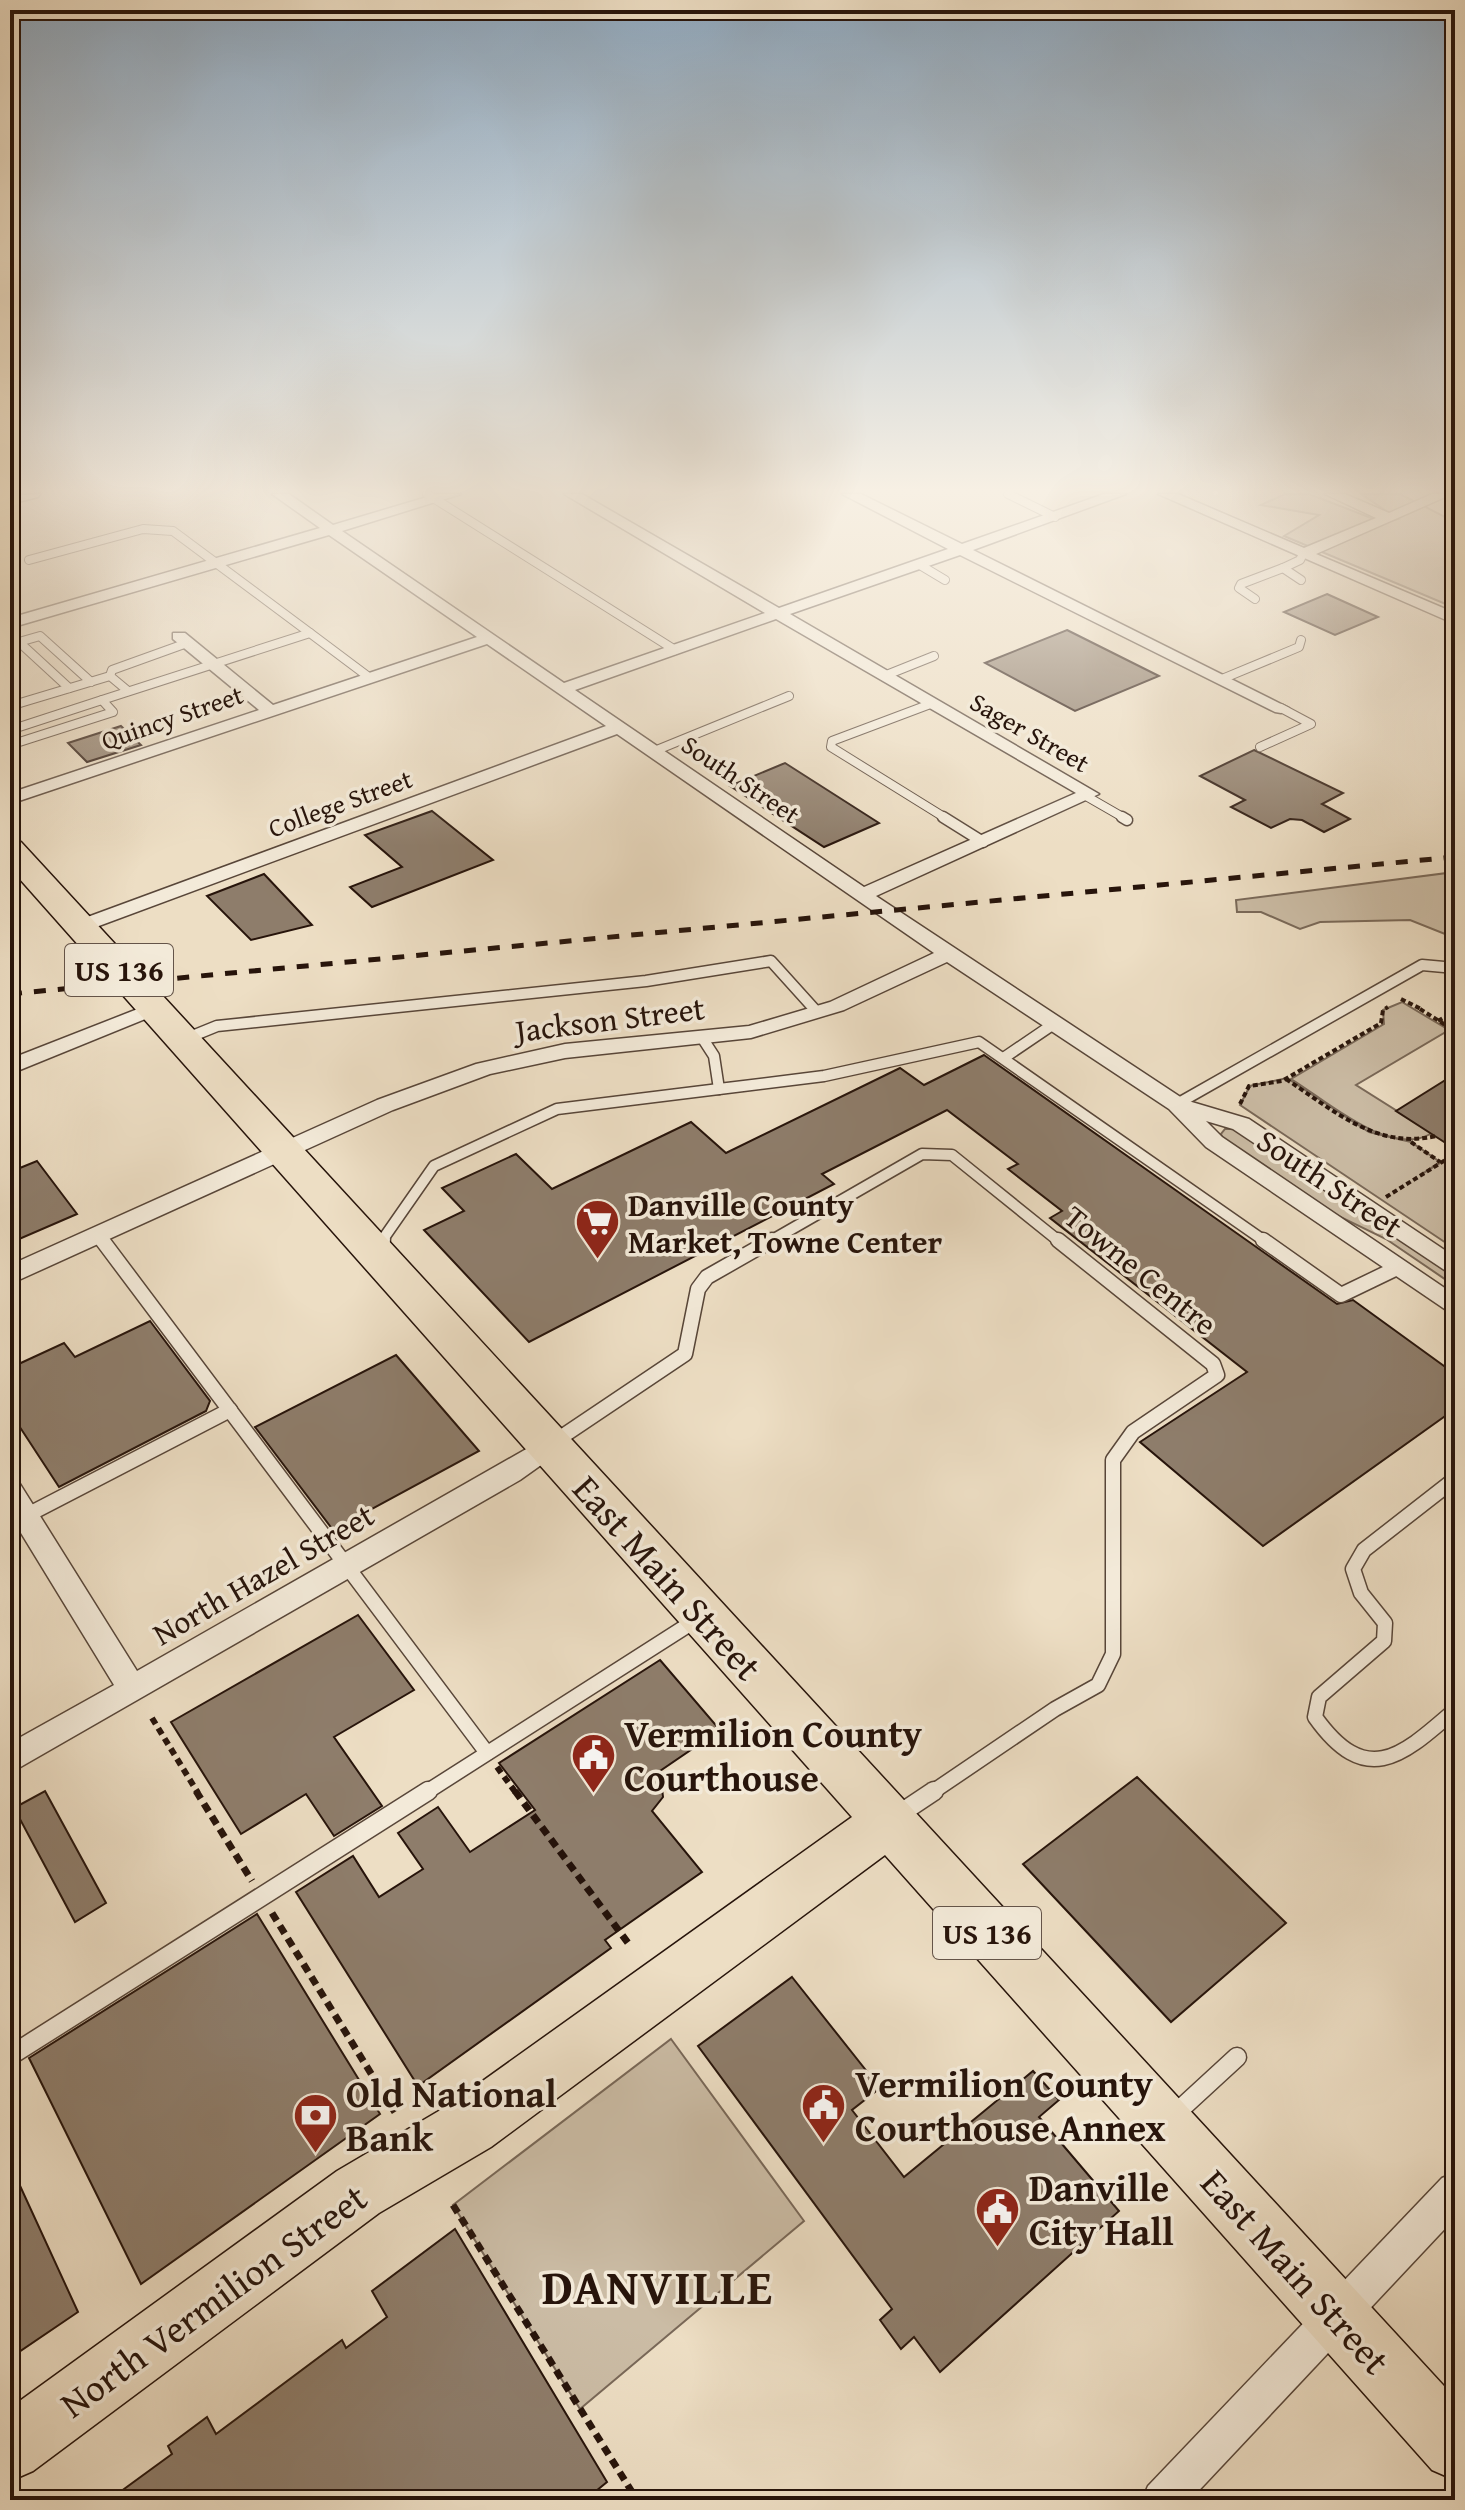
<svg xmlns="http://www.w3.org/2000/svg" width="1465" height="2510" viewBox="0 0 1465 2510" font-family="'Gentium Book Plus',serif">
<style>
.green{fill:#cbbca5;stroke:#796858;stroke-width:2}
.building{fill:#8e7d6b;stroke:#27140b;stroke-width:2}
.lines{fill:none;stroke-linecap:round;stroke-linejoin:round}
.service-far3-casing{stroke:#584639;stroke-width:10}
.service-far2-casing{stroke:#584639;stroke-width:13}
.service-far1-casing{stroke:#584639;stroke-width:17}
.service-casing{stroke:#584639;stroke-width:21}
.minor-casing{stroke:#584639;stroke-width:3}
.primary-casing{stroke:#27140b;stroke-width:3}
.path-far2{stroke:#27140b;stroke-width:4;stroke-dasharray:5 3;stroke-linecap:butt}
.path-far1{stroke:#27140b;stroke-width:6;stroke-dasharray:7 5;stroke-linecap:butt}
.path{stroke:#27140b;stroke-width:7;stroke-dasharray:9 6;stroke-linecap:butt}
.service-far3{stroke:#f3ead9;stroke-width:8}
.service-far2{stroke:#f3ead9;stroke-width:10}
.service-far1{stroke:#f3ead9;stroke-width:14}
.service{stroke:#f3ead9;stroke-width:18}
.minor{fill:#f3ead9;fill-rule:evenodd}
.primary{fill:#eddec4;fill-rule:evenodd}
.rail{stroke:#27140b;stroke-width:5;stroke-dasharray:12 12;stroke-linecap:butt}
.labels{text-anchor:middle;dominant-baseline:central;stroke-width:7;stroke-linejoin:round;paint-order:stroke}
.far-street-label{font-size:26px;fill:#27140b;stroke:#f3ead9}
.shield{fill:#f3ead9;stroke:#645449;stroke-width:2}
.shield-label{font-size:30px;font-weight:bold;fill:#27140b}
.street-label{font-size:32px;fill:#27140b;stroke:#f3ead9}
.poi-label{font-size:32px;font-weight:bold;fill:#27140b;stroke:#f3ead9;text-anchor:start}
.near-street-label{font-size:38px;fill:#27140b;stroke:#f3ead9}
.near-poi-label{font-size:38px;font-weight:bold;fill:#27140b;stroke:#f3ead9;text-anchor:start}
.near-district-label{font-size:48px;font-weight:bold;letter-spacing:2px;fill:#27140b;stroke:#f3ead9}
</style>
<rect width="100%" height="100%" fill="#eddec4"/>
<filter id="stains"><feTurbulence type="fractalNoise" baseFrequency=".0025" numOctaves="4"/><feColorMatrix values="0 0 0 0 .2 0 0 0 0 .09 0 0 0 0 .02 0 0 0 .5 -.17"/></filter>
<radialGradient id="worn" r=".72"><stop offset=".6" stop-color="#630" stop-opacity="0"/><stop offset="1" stop-color="#630" stop-opacity=".3"/></radialGradient>
<g class="green">
<path d="M1285,494H1309L1384,523L1398,519L1361,494H1400L1455,522V608L1284,536L1319,515L1261,505Z"/>
<path d="M1455,872V938L1410,920L1320,922L1300,929L1261,912H1237L1236,900Z"/>
<path d="M1402,1002L1449,1030L1356,1085L1432,1133C1390,1159 1326,1100 1291,1079L1384,1024L1383,1010Z"/>
<path d="M1287,1078L1369,1132L1411,1142L1440,1162L1422,1174L1455,1154V1249L1240,1105L1250,1086Z"/>
<path d="M1225,1129H1234L1455,1277V1286L1386,1239L1326,1210L1223,1139L1221,1134Z"/>
<path d="M671,2039L804,2221L580,2409L453,2205Z"/>
</g>
<g class="building">
<path d="M1327,594L1378,617L1335,635L1284,612Z"/>
<path d="M1067,630L1159,676L1075,711L985,663Z"/>
<path d="M121,726L141,745L87,762L68,743Z"/>
<path d="M1254,750L1343,793L1322,804L1350,819L1324,832L1302,820L1290,819L1271,828L1231,807L1245,800L1200,776Z"/>
<path d="M785,763L879,823L824,847L730,786Z"/>
<path d="M432,811L493,860L372,907L350,887L402,867L365,835Z"/>
<path d="M264,874L312,925L251,940L207,896Z"/>
<path d="M984,1055L1337,1304L1353,1300L1455,1374V1409L1263,1546L1140,1442L1247,1372L1050,1218L1062,1211L1008,1169L1018,1164L947,1110L822,1174L834,1184L529,1342L424,1230L464,1211L442,1188L516,1154L552,1189L691,1122L726,1153L900,1068L924,1085Z"/>
<path d="M1455,1074V1149L1396,1111Z"/>
<path d="M37,1161L77,1214L10,1243V1172Z"/>
<path d="M150,1321L210,1401L206,1411L59,1487L10,1412V1368L64,1343L75,1357Z"/>
<path d="M396,1355L479,1451L333,1530L255,1427Z"/>
<path d="M358,1615L414,1690L334,1737L382,1806L334,1836L306,1794L241,1834L171,1722Z"/>
<path d="M660,1660L720,1730L660,1771L663,1797L652,1811L702,1872L605,1940L611,1948L418,2086L296,1892L353,1856L379,1897L423,1869L398,1833L438,1807L470,1852L535,1810L499,1763Z"/>
<path d="M1137,1777L1286,1923L1171,2022L1023,1864Z"/>
<path d="M45,1791L106,1903L75,1922L14,1808Z"/>
<path d="M257,1914L380,2114L141,2284L29,2058Z"/>
<path d="M792,1977L880,2088L852,2110L904,2177L1033,2071L1059,2100L1039,2117L1119,2211L940,2372L914,2337L901,2349L880,2320L892,2309L698,2046Z"/>
<path d="M10,2164L78,2312L10,2358Z"/>
<path d="M455,2229L607,2482L585,2500H109L172,2454L168,2446L207,2417L216,2434L342,2340L346,2348L387,2317L372,2291Z"/>
</g>
<g class="lines">
<defs>
<g id="service-far3">
<path d="M427,494L675,650"/>
<path d="M1008,494L1055,517"/>
<path d="M29,560L143,529L173,531L310,633"/>
<path d="M920,565L945,580"/>
<path d="M1301,580L1283,568L1300,560L1303,554"/>
<path d="M1255,599L1239,588L1241,584L1283,568"/>
<path d="M10,634L19,642L40,636L91,682"/>
<path d="M19,642L69,688"/>
<path d="M110,676L112,670L187,643"/>
<path d="M884,676L934,656"/>
<path d="M1222,679L1299,647L1301,640"/>
<path d="M102,700L310,633L370,678"/>
<path d="M933,703L832,741L831,747L947,819"/>
<path d="M10,706L110,676L128,691"/>
<path d="M10,730L102,700L113,712L10,745"/>
<path d="M1260,747L1311,724L1281,708"/>
<path d="M652,752L789,696"/>
<path d="M1086,796L1126,819"/>
</g>
<g id="service-far2">
<path d="M943,817L983,842"/>
<path d="M1122,817L1127,820"/>
<path d="M185,1039L217,1026L646,981L771,961L817,1012"/>
<path d="M703,1039L714,1056L719,1089L824,1076L979,1042L1266,1242"/>
<path d="M1005,1057L1055,1023"/>
<path d="M1177,1104L1422,965L1455,968"/>
<path d="M99,1235L104,1242"/>
<path d="M381,1242L434,1166L557,1109L719,1089"/>
<path d="M769,1242L922,1154L952,1155L1060,1242"/>
</g>
<g id="service-far1">
<path d="M102,1240L487,1753"/>
<path d="M1263,1240L1341,1295L1397,1268"/>
<path d="M376,1249L383,1240"/>
<path d="M554,1442L685,1354L698,1289L707,1277L772,1240"/>
<path d="M1455,1479L1364,1550L1353,1569L1361,1593L1385,1623L1384,1641L1319,1697L1315,1717C1367,1790 1403,1755 1455,1710"/>
<path d="M10,1524L230,1410"/>
<path d="M425,1793L696,1620"/>
<path d="M931,1793L1055,1709L1098,1685L1113,1654V1460L1133,1432L1217,1375L1213,1364L1058,1240"/>
</g>
<g id="service">
<path d="M898,1815L934,1791"/>
<path d="M10,2056L428,1791"/>
<path d="M1175,2114L1237,2057"/>
</g>
<g id="minor">
<path d="M40,494L38,497L10,504V496Z"/>
<path d="M272,494H289L333,525L437,494H461L342,531L564,683L765,613L564,494H582L779,608L948,549L842,494H861L962,544L1104,494H1126L973,550L1289,708L1281,713L1275,712L960,555L790,614L1099,794L876,896L1185,1100L1249,1119L1455,1257V1277L1233,1129L1206,1121L1222,1137L1455,1295V1316L1206,1147L1169,1109L947,962L844,1010L751,1038L565,1058L490,1074L393,1110L10,1284V1265L377,1100L476,1064L565,1044L749,1026L830,1002L934,953L617,734L88,930H74L71,926L74,922L606,726L487,644L10,804V793L259,710L173,639V633H185L273,705L477,637L329,535L10,628V618L320,528ZM776,619L1076,793L864,887L575,690Z"/>
<path d="M1158,494H1178L1304,548L1376,518L1325,494H1345L1389,513L1432,494H1452L1316,554L1455,613V624Z"/>
<path d="M153,1003L163,1009L160,1013L10,1074V1059Z"/>
<path d="M549,1436L558,1439L562,1446L558,1453L520,1480L10,1773V1743L114,1685L10,1515V1481L20,1484L137,1671Z"/>
<path d="M1455,2173V2218L1190,2500H1142L1148,2486L1442,2178Z"/>
</g>
<path id="primary" d="M10,840L21,842L1455,2398V2480L1432,2470L885,1855L491,2147L379,2213L33,2471L10,2481V2408L337,2171L449,2105L852,1817L10,868Z"/>
</defs>
<use href="#service-far3" class="service-far3-casing"/>
<use href="#service-far2" class="service-far2-casing"/>
<use href="#service-far1" class="service-far1-casing"/>
<use href="#service" class="service-casing"/>
<use href="#minor" class="minor-casing"/>
<use href="#primary" class="primary-casing"/>
<g class="path-far2">
<path d="M1401,999L1421,1009"/>
<path d="M1420,1009L1455,1031"/>
<path d="M1438,1021L1455,1011"/>
<path d="M1286,1079C1333,1110 1377,1150 1436,1136"/>
<path d="M1240,1104L1249,1086L1282,1081L1381,1023L1383,1010L1388,1007"/>
<path d="M1411,1142L1440,1162"/>
<path d="M1386,1197L1455,1154"/>
</g>
<g class="path-far1">
<path d="M152,1718L198,1793"/>
<path d="M497,1767L516,1793"/>
</g>
<g class="path">
<path d="M196,1791L252,1881"/>
<path d="M515,1791L631,1947"/>
<path d="M272,1913L396,2114"/>
<path d="M453,2205L637,2500"/>
</g>
<use href="#service-far3" class="service-far3"/>
<use href="#service-far2" class="service-far2"/>
<use href="#service-far1" class="service-far1"/>
<use href="#service" class="service"/>
<use href="#minor" class="minor"/>
<use href="#primary" class="primary"/>
<path class="rail" d="M10,994L1455,857"/>
</g>
<linearGradient id="sky" x2="0" y2="1"><stop stop-color="#8fa9c0"/><stop offset="0.58" stop-color="#f7f0e4"/><stop offset="1" stop-color="#f7f0e4" stop-opacity="0"/></linearGradient>
<rect width="1465" height="846" fill="url(#sky)"/>
<defs>
<symbol id="supermarket-pin" viewBox="-11 -11 22 30"><path d="M0 17L-7.5 6A9.5 9.5 0 1 1 7.5 6Z" fill="#8f2418" stroke="#f3ead9"/><path d="M-6-5.5h2.5l.6 2H6L4.5 2H-2.5L-4.4-4H-6ZM-1.5 3.2a1.3 1.3 0 1 0 .1 0ZM3 3.2a1.3 1.3 0 1 0 .1 0Z" fill="#fff"/></symbol>
<symbol id="civic-pin" viewBox="-11 -11 22 30"><path d="M0 17L-7.5 6A9.5 9.5 0 1 1 7.5 6Z" fill="#8f2418" stroke="#f3ead9"/><path d="M-.6-6.5H3V-4.5H.6V-3L4-1V1h2V6H-6V1h2V-1L-.6-3ZM-1.2 2.5V6h2.4V2.5Z" fill="#fff"/></symbol>
<symbol id="bank-pin" viewBox="-11 -11 22 30"><path d="M0 17L-7.5 6A9.5 9.5 0 1 1 7.5 6Z" fill="#8f2418" stroke="#f3ead9"/><path d="M-6-4H6V4H-6ZM0-2.3a2.3 2.3 0 1 0 0 4.6a2.3 2.3 0 1 0 0-4.6Z" fill="#fff"/></symbol>
</defs>
<g fill-rule="evenodd">
<use href="#supermarket-pin" x="572" y="1196" width="51" height="69"/>
<use href="#civic-pin" x="568" y="1730" width="51" height="69"/>
<use href="#civic-pin" x="798" y="2080" width="51" height="69"/>
<use href="#bank-pin" x="290" y="2090" width="51" height="69"/>
<use href="#civic-pin" x="972" y="2184" width="51" height="69"/>
</g>
<g class="labels">
<g class="far-street-label">
<text transform="translate(172 717) rotate(-19)">Quincy Street</text>
<text transform="translate(1030 732) rotate(30)">Sager Street</text>
<text transform="translate(741 779) rotate(34)">South Street</text>
<text transform="translate(340 803) rotate(-20)">College Street</text>
</g>
<g class="shield">
<rect x="65" y="944" width="108" height="52" rx="6"/>
<rect x="933" y="1907" width="108" height="52" rx="6"/>
</g>
<g class="shield-label">
<text x="119" y="970">US 136</text>
<text x="987" y="1933">US 136</text>
</g>
<g class="street-label">
<text transform="translate(610 1019) rotate(-7)">Jackson Street</text>
<text transform="translate(1330 1183) rotate(34)">South Street</text>
<text transform="translate(1141 1270) rotate(39)">Towne Centre</text>
<text transform="translate(263 1574) rotate(-30)">North Hazel Street</text>
</g>
<g class="poi-label">
<text x="628" y="1204">Danville County<tspan x="628" dy="37">Market, Towne Center</tspan></text>
</g>
<g class="near-street-label">
<text transform="translate(668 1577) rotate(48)">East Main Street</text>
<text transform="translate(1296 2271) rotate(48)">East Main Street</text>
<text transform="translate(213 2300) rotate(-36)">North Vermilion Street</text>
</g>
<g class="near-poi-label">
<text x="624" y="1733">Vermilion County<tspan x="624" dy="44">Courthouse</tspan></text>
<text x="855" y="2083">Vermilion County<tspan x="855" dy="44">Courthouse Annex</tspan></text>
<text x="346" y="2093">Old National<tspan x="346" dy="44">Bank</tspan></text>
<text x="1029" y="2187">Danville<tspan x="1029" dy="44">City Hall</tspan></text>
</g>
<g class="near-district-label">
<text x="658" y="2286">DANVILLE</text>
</g>
</g>
<rect width="1465" height="2510" fill="none" stroke="#eddec4" stroke-width="40"/>
<rect x="12" y="12" width="1441" height="2486" fill="none" stroke="#27140b" stroke-width="4"/>
<rect x="20" y="20" width="1425" height="2470" fill="none" stroke="#27140b" stroke-width="2"/>
<rect width="100%" height="100%" filter="url(#stains)"/>
<rect width="100%" height="100%" fill="url(#worn)"/>
</svg>
